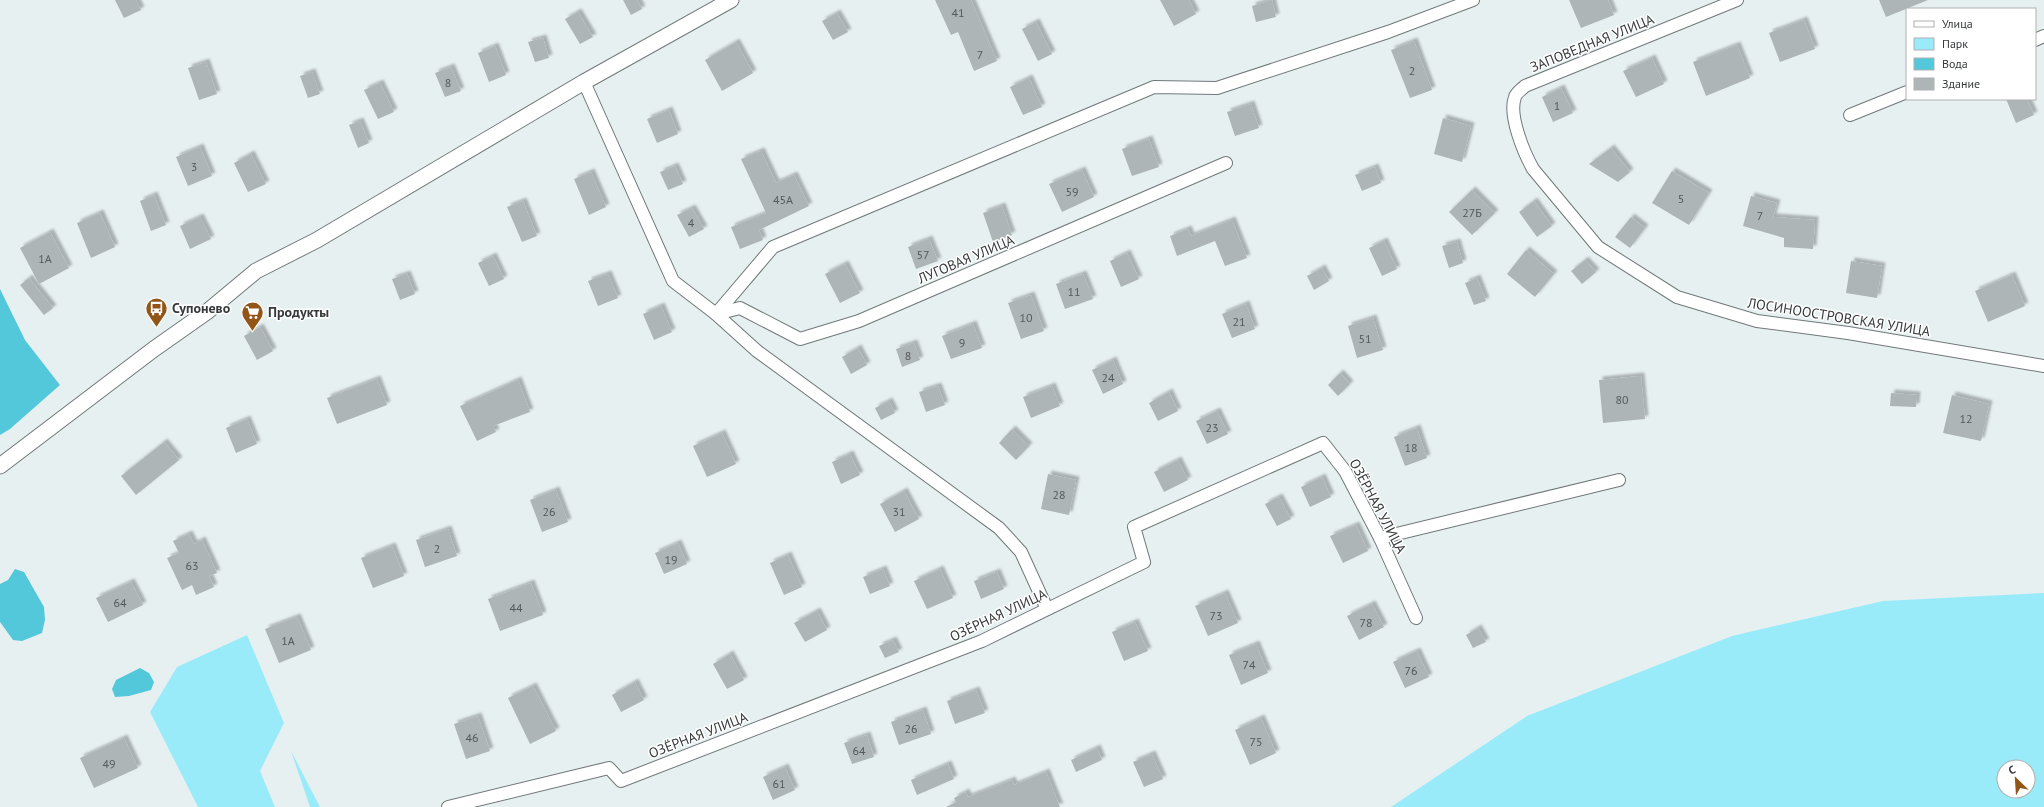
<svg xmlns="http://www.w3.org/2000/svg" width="2044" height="807" viewBox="0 0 2044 807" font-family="'PT Sans',sans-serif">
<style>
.green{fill:#99ebf9;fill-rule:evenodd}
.water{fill:#54c8db}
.building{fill:#adb5b6;filter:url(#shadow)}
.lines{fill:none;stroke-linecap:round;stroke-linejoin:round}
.minor-casing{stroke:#707879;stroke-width:14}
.tertiary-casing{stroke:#707879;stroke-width:17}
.minor{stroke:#fff;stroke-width:12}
.tertiary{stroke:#fff;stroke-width:15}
.labels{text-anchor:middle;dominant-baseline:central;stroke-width:3;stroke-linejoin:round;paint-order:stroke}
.number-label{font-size:12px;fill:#54595a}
.street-label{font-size:14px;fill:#373a3b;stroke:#fff}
.poi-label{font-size:14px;font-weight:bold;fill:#373a3b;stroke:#fff;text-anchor:start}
</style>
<defs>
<filter id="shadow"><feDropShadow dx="3.5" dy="-3.5" stdDeviation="1" flood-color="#0004"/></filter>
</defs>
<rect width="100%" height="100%" fill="#e7f0f1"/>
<g class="green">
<path d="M2044,593V807H1391L1527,716L1732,636L1883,601ZM2004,767H2028V791H2004Z"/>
<path d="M247,635L284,723L260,771L275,807H198L150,712L177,667Z"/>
<path d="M291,751L320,807H310Z"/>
</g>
<g class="water">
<path d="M0,289L25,340L60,385L10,429L0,435Z"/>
<path d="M15,569L24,572L44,607L45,620L42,633L22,641L13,640L0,622V584L8,580Z"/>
<path d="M140,668L149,673L154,682L151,690L129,696L115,697L112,689L116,680Z"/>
</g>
<g class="building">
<path d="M115,0H136L141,10L124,18Z"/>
<path d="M623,0H637L642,9L631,15Z"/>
<path d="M935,0H971L997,61L974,71L958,32L951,35Z"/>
<path d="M1160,0H1189L1196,14L1174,26Z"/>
<path d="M1272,0L1276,17L1256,22L1252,6Z"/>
<path d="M1569,0H1608L1614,15L1581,28Z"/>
<path d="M1879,0H1928L1886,17Z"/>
<path d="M578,12L593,37L580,44L565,19Z"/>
<path d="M837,13L848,32L833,40L822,21Z"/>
<path d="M1804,20L1815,49L1780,62L1769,33Z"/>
<path d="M1036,22L1052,54L1038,61L1022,29Z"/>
<path d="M543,38L549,58L535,62L528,42Z"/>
<path d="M1414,41L1432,90L1410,98L1391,50Z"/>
<path d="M736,42L753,73L722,91L705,60Z"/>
<path d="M1737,45L1750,78L1706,96L1693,62Z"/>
<path d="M495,46L506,75L489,82L478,53Z"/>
<path d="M1652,58L1664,84L1636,97L1623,71Z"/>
<path d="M206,62L217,94L199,100L188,68Z"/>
<path d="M451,67L461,91L445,97L435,73Z"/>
<path d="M312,72L320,94L308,98L300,76Z"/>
<path d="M1029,78L1042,107L1023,115L1010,87Z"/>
<path d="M380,83L394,112L378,119L364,90Z"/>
<path d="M1561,88L1573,113L1553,122L1542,97Z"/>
<path d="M2006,99H2027L2034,115L2016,123Z"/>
<path d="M1251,104L1259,128L1235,136L1227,112Z"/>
<path d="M669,110L678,134L657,143L647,119Z"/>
<path d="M1443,118L1471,126L1462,162L1434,154Z"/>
<path d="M360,121L369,143L358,148L349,125Z"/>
<path d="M1149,139L1159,167L1132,176L1122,149Z"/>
<path d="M200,147L212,176L188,186L176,157Z"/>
<path d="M1611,148L1630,172L1618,182L1589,164Z"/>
<path d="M761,151L776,183L794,175L809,206L759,230L763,240L740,249L731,227L766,213L741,159Z"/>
<path d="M251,154L266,184L248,192L234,163Z"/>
<path d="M675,166L683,184L668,190L660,172Z"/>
<path d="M1375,167L1381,183L1362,191L1355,175Z"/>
<path d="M1082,170L1094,197L1062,212L1049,184Z"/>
<path d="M1672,171L1709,193L1689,225L1652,203Z"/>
<path d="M591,172L606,207L589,215L574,179Z"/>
<path d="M1472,190L1495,213L1472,235L1449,212Z"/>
<path d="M154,195L166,225L151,231L140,201Z"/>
<path d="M1751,196L1777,203L1773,217L1815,220L1813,249L1784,247V238L1743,226Z"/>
<path d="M523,201L537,236L522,242L507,207Z"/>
<path d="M1534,201L1552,226L1537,237L1519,212Z"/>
<path d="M1002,206L1012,235L993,242L983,213Z"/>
<path d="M692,208L704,229L689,237L677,215Z"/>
<path d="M100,213L115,247L91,258L77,223Z"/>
<path d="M200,217L211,239L190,249L180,226Z"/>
<path d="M1631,217L1645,228L1630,248L1615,237Z"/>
<path d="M1232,220L1247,258L1225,266L1215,241L1177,256L1170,236L1188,229L1191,236Z"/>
<path d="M50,232L69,268L39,284L20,248Z"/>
<path d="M929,239L938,261L916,269L908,247Z"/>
<path d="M1384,241L1397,269L1382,276L1369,248Z"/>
<path d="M1457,242L1463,263L1449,268L1442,246Z"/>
<path d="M1526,250L1554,274L1535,297L1507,274Z"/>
<path d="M1127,253L1139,279L1121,287L1110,261Z"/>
<path d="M493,256L504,279L489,286L478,263Z"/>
<path d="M1585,260L1596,272L1582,284L1571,271Z"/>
<path d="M1851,261L1882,266L1877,298L1846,293Z"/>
<path d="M845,264L860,293L840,303L825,274Z"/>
<path d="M1322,268L1329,281L1314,290L1307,276Z"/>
<path d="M407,274L415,294L400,300L392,279Z"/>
<path d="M608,274L618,298L598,306L588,281Z"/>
<path d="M1083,274L1093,299L1065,309L1056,284Z"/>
<path d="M2012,275L2025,306L1988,322L1975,291Z"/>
<path d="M29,278L53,308L44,315L20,285Z"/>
<path d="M1477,278L1486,301L1474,305L1465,283Z"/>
<path d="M1031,295L1044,331L1021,339L1008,303Z"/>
<path d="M1246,304L1255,329L1232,338L1222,314Z"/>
<path d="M661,306L672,332L654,340L643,314Z"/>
<path d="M1373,318L1383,350L1357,358L1348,326Z"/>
<path d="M973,324L982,348L951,359L942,336Z"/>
<path d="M260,327L273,351L257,360L244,336Z"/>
<path d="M914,343L920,360L902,367L896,349Z"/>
<path d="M858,348L867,365L851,374L842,357Z"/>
<path d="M1113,360L1123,384L1103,394L1092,370Z"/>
<path d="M1340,373L1350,384L1338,396L1328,385Z"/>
<path d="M1641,376L1645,419L1603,423L1599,380Z"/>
<path d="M377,379L387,405L337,424L327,398Z"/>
<path d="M518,380L530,412L493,426L496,432L477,441L460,406Z"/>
<path d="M938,386L945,405L926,412L919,392Z"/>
<path d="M1052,386L1060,406L1031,418L1023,397Z"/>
<path d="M1169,392L1178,411L1158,421L1149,403Z"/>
<path d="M1891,393L1917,395L1916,407L1890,406Z"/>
<path d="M1952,395L1989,404L1981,441L1943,433Z"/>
<path d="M889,401L895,413L881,420L875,408Z"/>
<path d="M1217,411L1228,434L1207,444L1196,421Z"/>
<path d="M247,419L257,444L236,453L226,428Z"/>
<path d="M1417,428L1427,458L1405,466L1394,437Z"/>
<path d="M1012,429L1029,446L1016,460L999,443Z"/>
<path d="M722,433L736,464L707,477L693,446Z"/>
<path d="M164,442L179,460L136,495L121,476Z"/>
<path d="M850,454L860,475L841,484L832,462Z"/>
<path d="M1178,460L1188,480L1164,492L1154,472Z"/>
<path d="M1048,474L1076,480L1069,515L1041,509Z"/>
<path d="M1322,477L1331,497L1310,507L1301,487Z"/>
<path d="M556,490L568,522L542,532L530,500Z"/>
<path d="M904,491L919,519L895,532L880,504Z"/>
<path d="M1279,497L1291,519L1277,526L1265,504Z"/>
<path d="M1356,525L1368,551L1343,563L1330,536Z"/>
<path d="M448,529L457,556L425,567L416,540Z"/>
<path d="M189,534L194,544L202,540L217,573L209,576L214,587L196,595L192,585L182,590L167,558L179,553L173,541Z"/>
<path d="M678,543L687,564L664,574L655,553Z"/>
<path d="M392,546L404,576L373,588L361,558Z"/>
<path d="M788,555L802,587L784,595L770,563Z"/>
<path d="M883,569L890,586L870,594L863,577Z"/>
<path d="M940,569L953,598L927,609L914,581Z"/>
<path d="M997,572L1004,589L981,599L974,581Z"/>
<path d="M131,582L143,605L108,622L96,598Z"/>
<path d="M531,583L543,615L500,631L488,599Z"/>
<path d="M1225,593L1238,623L1208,636L1195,606Z"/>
<path d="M1372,604L1384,627L1359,640L1347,616Z"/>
<path d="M817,611L827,630L805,642L794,623Z"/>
<path d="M297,617L311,650L279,663L265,629Z"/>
<path d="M1135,622L1148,651L1124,661L1112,632Z"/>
<path d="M1478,628L1486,642L1473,648L1466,635Z"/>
<path d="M893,640L899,652L885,658L879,646Z"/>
<path d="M1256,644L1268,673L1241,685L1229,655Z"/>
<path d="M1417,651L1429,677L1405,688L1393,662Z"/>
<path d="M730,654L744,680L727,689L713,664Z"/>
<path d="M635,682L644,700L621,712L612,695Z"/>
<path d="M533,686L556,731L530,744L508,698Z"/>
<path d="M976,690L985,713L955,724L947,701Z"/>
<path d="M923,710L931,734L899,745L891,722Z"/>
<path d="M478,716L490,751L466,759L454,724Z"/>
<path d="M1261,718L1276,753L1250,765L1235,730Z"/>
<path d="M867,735L874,757L852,764L844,743Z"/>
<path d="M124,738L138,768L94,788L80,758Z"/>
<path d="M1097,748L1102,760L1076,772L1071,760Z"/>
<path d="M1152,754L1163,779L1144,787L1133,762Z"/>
<path d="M948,764L954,779L917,795L911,780Z"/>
<path d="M785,767L795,790L773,800L763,777Z"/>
<path d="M1046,772L1060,807H946L956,802L954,798L966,792L968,797L1012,780L1014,785Z"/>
</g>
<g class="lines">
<defs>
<g id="minor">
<path d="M1737,0L1525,86C1522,89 1516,93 1515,97C1508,115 1524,153 1533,169L1598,247L1677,297L1757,321L1848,333L2044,366"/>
<path d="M2035,40L2044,36"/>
<path d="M584,82L673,281L716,314L740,308L800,339L859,321L1226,163"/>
<path d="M1850,115L1907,92"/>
<path d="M1380,538L1619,480"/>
<path d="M1047,609L1021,552L999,528L757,351L716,314L773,247L1154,87L1217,88L1388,32L1473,0"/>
<path d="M448,807L609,768L621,781L982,641L1144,562L1134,527L1323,443L1345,471L1380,538L1416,618"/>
</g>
<path id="tertiary" d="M0,466L154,349L208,311L256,271L317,240L584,82L731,0"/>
</defs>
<use href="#minor" class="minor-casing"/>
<use href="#tertiary" class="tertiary-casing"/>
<use href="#minor" class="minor"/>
<use href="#tertiary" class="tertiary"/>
</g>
<defs>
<symbol id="bus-pin" viewBox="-11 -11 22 30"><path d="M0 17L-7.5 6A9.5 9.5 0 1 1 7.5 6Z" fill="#925517" stroke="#fff"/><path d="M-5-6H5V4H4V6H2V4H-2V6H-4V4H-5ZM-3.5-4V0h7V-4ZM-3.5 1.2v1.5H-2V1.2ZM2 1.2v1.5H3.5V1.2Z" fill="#fff"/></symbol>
<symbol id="supermarket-pin" viewBox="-11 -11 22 30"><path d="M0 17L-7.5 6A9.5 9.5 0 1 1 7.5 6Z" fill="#925517" stroke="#fff"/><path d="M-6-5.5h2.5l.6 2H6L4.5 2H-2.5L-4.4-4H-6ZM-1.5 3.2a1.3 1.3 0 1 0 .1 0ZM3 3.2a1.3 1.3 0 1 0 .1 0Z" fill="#fff"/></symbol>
</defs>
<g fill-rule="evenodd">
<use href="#bus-pin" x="144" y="296" width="25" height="34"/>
<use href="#supermarket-pin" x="240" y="300" width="25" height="34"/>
</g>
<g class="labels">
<g class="number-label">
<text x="958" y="12">41</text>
<text x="980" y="54">7</text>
<text x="1412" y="70">2</text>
<text x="448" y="82">8</text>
<text x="1557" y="105">1</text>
<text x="194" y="166">3</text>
<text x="1072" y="191">59</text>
<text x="1681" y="198">5</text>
<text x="783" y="199">45А</text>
<text x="1472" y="212">27Б</text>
<text x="1760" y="215">7</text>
<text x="691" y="222">4</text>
<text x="923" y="254">57</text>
<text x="45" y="258">1А</text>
<text x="1074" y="291">11</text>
<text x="1026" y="317">10</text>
<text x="1239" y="321">21</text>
<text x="1365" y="338">51</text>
<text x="962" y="342">9</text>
<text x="908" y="355">8</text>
<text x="1108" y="377">24</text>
<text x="1622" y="399">80</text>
<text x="1966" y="418">12</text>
<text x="1212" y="427">23</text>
<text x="1411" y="447">18</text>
<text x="1059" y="494">28</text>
<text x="549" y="511">26</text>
<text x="899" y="511">31</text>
<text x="437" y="548">2</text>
<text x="671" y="559">19</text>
<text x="192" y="565">63</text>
<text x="120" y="602">64</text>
<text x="516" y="607">44</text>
<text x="1216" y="615">73</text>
<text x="1366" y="622">78</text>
<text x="288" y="640">1А</text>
<text x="1249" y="664">74</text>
<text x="1411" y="670">76</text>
<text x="911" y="728">26</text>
<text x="472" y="737">46</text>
<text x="1256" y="741">75</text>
<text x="859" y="750">64</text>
<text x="109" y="763">49</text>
<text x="779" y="783">61</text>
</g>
<g class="street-label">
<text transform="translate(1592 43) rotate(-22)">ЗАПОВЕДНАЯ УЛИЦА</text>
<text transform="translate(966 259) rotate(-23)">ЛУГОВАЯ УЛИЦА</text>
<text transform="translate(1839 317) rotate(9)">ЛОСИНООСТРОВСКАЯ УЛИЦА</text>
<text transform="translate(1378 506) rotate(62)">ОЗЁРНАЯ УЛИЦА</text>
<text transform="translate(998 615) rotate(-25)">ОЗЁРНАЯ УЛИЦА</text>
<text transform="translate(698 735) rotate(-21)">ОЗЁРНАЯ УЛИЦА</text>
</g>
<g class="poi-label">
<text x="172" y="308">Супонево</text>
<text x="268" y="312">Продукты</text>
</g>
</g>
<rect x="1906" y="8" width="130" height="92" fill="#ffffff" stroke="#afb0b1"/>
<rect x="1914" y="21" width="20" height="6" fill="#ffffff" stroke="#afb0b1"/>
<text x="1942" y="28" font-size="12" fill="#373a3b">Улица</text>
<rect x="1914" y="38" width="20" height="12" fill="#99ebf9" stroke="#afb0b1"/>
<text x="1942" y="48" font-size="12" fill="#373a3b">Парк</text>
<rect x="1914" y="58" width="20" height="12" fill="#54c8db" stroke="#afb0b1"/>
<text x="1942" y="68" font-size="12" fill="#373a3b">Вода</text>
<rect x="1914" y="78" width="20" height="12" fill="#adb5b6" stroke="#afb0b1"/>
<text x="1942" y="88" font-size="12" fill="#373a3b">Здание</text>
<g transform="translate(2016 779) rotate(335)"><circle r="19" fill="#ffffff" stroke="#afb0b1"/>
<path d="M0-3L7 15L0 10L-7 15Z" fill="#925517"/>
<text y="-6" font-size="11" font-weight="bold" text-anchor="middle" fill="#373a3b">С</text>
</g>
</svg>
